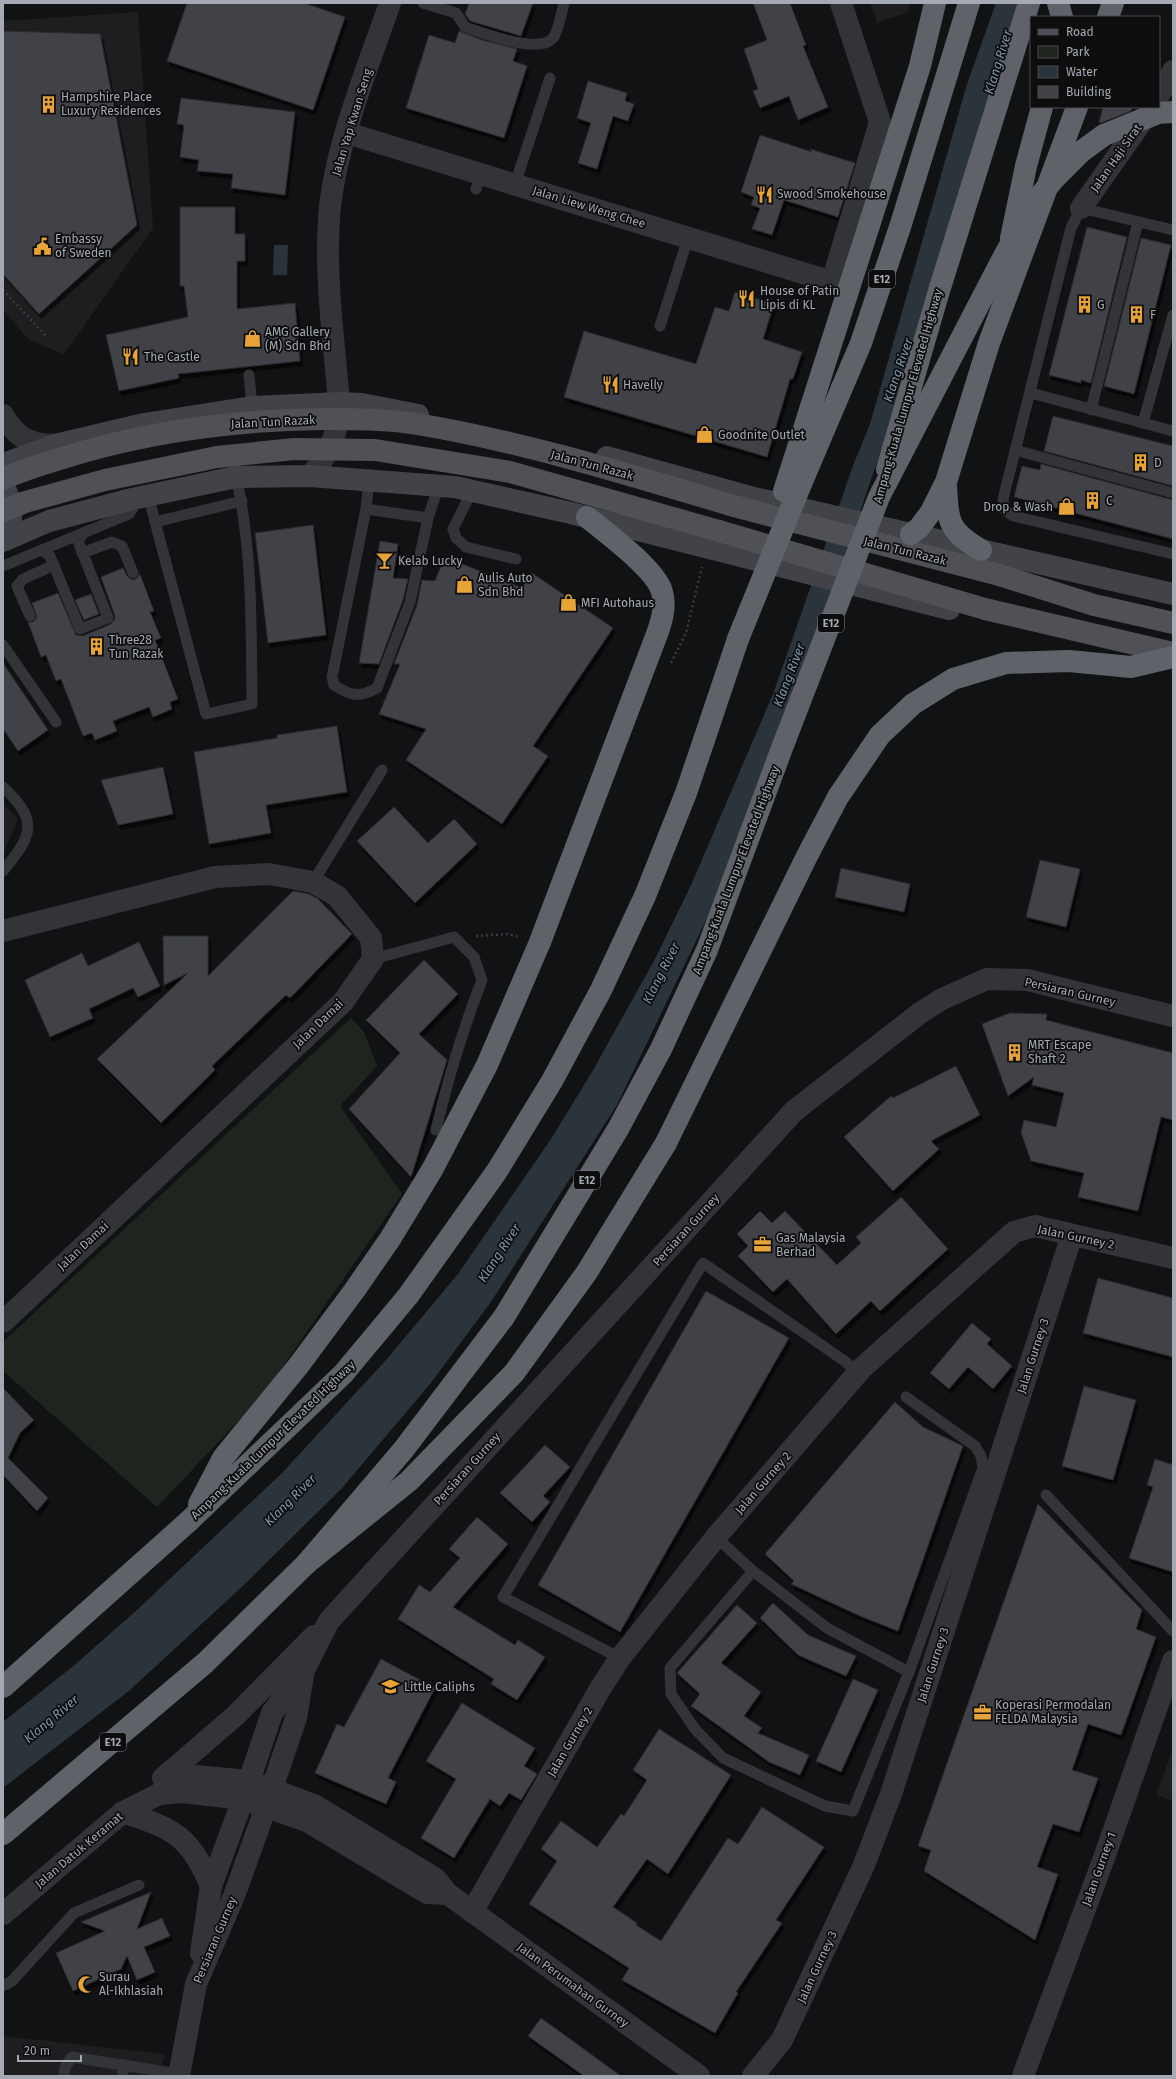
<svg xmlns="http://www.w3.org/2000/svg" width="1176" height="2079" viewBox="0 0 1176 2079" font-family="'Fira Sans',sans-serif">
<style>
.built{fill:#1e1e20}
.green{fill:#1e251f}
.water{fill:#2c343b}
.building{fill:#404246;stroke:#2c2c2f;filter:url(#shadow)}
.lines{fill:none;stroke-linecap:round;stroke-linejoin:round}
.path{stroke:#393b3f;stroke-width:2.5;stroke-dasharray:2 3;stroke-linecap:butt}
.service{stroke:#333438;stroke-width:11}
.minor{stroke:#333438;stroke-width:22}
.tertiary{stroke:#333438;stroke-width:22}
.secondary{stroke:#414348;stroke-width:22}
.primary{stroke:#4f5156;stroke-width:22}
.motorway{stroke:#5f6268;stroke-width:22}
.primary-bridge{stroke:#4f5156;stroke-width:22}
.motorway-bridge{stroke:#5f6268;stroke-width:22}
.labels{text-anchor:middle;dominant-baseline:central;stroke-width:3.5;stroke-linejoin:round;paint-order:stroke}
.shield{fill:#0d0d0e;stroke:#777a82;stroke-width:1}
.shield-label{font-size:11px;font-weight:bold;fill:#a4a9b3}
.poi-label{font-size:12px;fill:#a4a9b3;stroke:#0d0d0e;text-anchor:start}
.street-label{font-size:12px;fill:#a4a9b3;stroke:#0d0d0e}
.water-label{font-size:13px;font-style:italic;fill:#7c98ad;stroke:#0d0d0e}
</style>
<defs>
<filter id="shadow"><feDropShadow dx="2.5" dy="4.5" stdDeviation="0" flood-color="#0009"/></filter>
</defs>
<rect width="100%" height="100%" fill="#111213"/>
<g class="built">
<path d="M870,3H910L908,12L877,23Z"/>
<path d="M138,12L153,228L64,354L29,340L3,310V21Z"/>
<path d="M3,803L18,819L3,855Z"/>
<path d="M1173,1749V1801L1156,1795Z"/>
<path d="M3,2036L165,2054L159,2076H3Z"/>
</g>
<path class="green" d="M351,1018L364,1032L377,1066L340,1106L402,1194L264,1394L157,1507L3,1371V1342Z"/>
<g class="water">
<path d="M996,3H1022L900,399L870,482L829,606L724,883L617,1105L491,1302L430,1384L342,1488L246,1583L130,1690L3,1788V1722L77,1663L138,1609L282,1473L386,1360L458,1274L551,1139L592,1072L655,959L692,883L773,694L854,463L870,424L967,84Z"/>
<path d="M274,245H288L287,275H273Z"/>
</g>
<g class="building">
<path d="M187,3H304L345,17L313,110L167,61Z"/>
<path d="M469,3H533L521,36L470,21L465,14Z"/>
<path d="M753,3H790L806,45L803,46L828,107L798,120L789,96L760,108L753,91L758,89L744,49L767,40Z"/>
<path d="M3,31L100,34L137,225L39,314L3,274Z"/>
<path d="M459,31L482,40L517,49L513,61L527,66L504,138L406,108L429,35L455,43Z"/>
<path d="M588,81L627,93L625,101L634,104L628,121L613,116L597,169L578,163L591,123L577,118Z"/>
<path d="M181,98L295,112L285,195L231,188L233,174L197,171L199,160L180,157L184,125L177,124Z"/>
<path d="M1103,107H1132L1131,111L1101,123L1099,122Z"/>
<path d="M760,135L812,152L810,149L855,163L838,217L784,200L772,235L752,229L760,208L751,205L754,197L741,192Z"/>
<path d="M180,207H235V234H245V261H237V309L295,303L300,361L178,374L179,378L119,391L106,335L188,317L184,286H180Z"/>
<path d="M1087,227L1127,237L1091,383L1081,380V383L1049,375Z"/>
<path d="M1141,238L1171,245L1134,394L1104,386Z"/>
<path d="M735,292L774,304L763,339L802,352L793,379H790L767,457L564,397L584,331L696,364L715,307L729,311Z"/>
<path d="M1053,416L1173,446V486L1044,451Z"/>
<path d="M1041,464L1173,500V539L1014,497L1022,466L1040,470Z"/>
<path d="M313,525L326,635L268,643L255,533Z"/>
<path d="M380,541L398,544L393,578L408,579L403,600L379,664L359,663Z"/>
<path d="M445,557L522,588L532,573L613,628L533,746L548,756L502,824L406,760L426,729L379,714L400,664H394L417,605L422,580L435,581Z"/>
<path d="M123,568L127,576L132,580L136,579L140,574L154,611L150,612L161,638L155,640L178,699L170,702L172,709L153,717L149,707L113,721L117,731L95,740L92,733L83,736L61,679L56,681L46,655L41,657L28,622H33L37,617L32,603L58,593L76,635L83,636L111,624L115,619V616L101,577Z"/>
<path d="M91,594L99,614L84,620L75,600Z"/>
<path d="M3,663L48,730L18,751L3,729Z"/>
<path d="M337,726L347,792L266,805L271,833L209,844L194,752L277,738V735Z"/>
<path d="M163,767L173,814L118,825L101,780Z"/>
<path d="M394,807L428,843L454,819L477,844L415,903L357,841Z"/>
<path d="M1040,860L1080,869L1066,927L1026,917Z"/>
<path d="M841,868L910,884L904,912L835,897Z"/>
<path d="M293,891L309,894L318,899L352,934L290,998L286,995L212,1066L215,1070L161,1123L97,1059L188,973L164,985L163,936H208V976Z"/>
<path d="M139,942L160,986L138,997L133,988L89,1009L93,1018L50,1037L25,980L82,953L88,966Z"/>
<path d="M424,960L458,994L419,1034L447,1060L411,1177L349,1109L400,1053L366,1020Z"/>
<path d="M1010,1013L1047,1014L1046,1020L1173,1053V1120L1161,1117L1138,1211L1078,1197L1084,1173L1031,1161L1021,1132L1024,1120L1056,1127L1064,1093L1032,1085L1034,1077L1008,1096L982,1024Z"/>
<path d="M956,1066L980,1115L931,1141L939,1149L893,1191L844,1137L891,1096L893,1098Z"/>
<path d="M901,1197L948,1249L880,1311L871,1301L836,1334L787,1279L773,1292L738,1256L748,1246L737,1234L760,1211L772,1223L785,1211L837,1265L861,1243L856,1237Z"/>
<path d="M1098,1278L1173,1298V1357L1083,1333Z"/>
<path d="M706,1291L789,1338L620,1632L538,1585Z"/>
<path d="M972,1323L991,1339L987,1344L1012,1366L993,1389L968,1367L949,1389L930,1373Z"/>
<path d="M1084,1386L1136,1400L1113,1480L1062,1466Z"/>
<path d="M3,1388L34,1420L20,1433L8,1458L48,1498L37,1511L3,1475Z"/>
<path d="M895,1402L923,1427L963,1446L898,1631L860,1616L791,1584L794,1581L765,1554Z"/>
<path d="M545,1445L570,1467L543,1496L550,1502L532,1522L500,1493Z"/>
<path d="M1155,1459L1173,1465V1572L1129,1558L1153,1487L1147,1485Z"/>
<path d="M1038,1504L1142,1610L1136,1629L1156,1637L1121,1735L1088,1724L1072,1770L1098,1778L1079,1832L1053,1824L1037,1867L1058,1874L1035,1940L924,1871L931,1850L918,1846Z"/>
<path d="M477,1517L508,1544L453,1607L515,1645L518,1640L545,1657L517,1700L491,1684L494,1679L398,1619L419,1585L430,1592L460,1558L449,1549Z"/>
<path d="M773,1603L808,1635L856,1656L846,1676L798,1655L760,1618Z"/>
<path d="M737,1605L757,1623L721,1663L761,1692L744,1716L762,1728L758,1733L809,1755L800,1775L769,1762L691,1706L700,1694L677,1673Z"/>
<path d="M381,1659L435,1688L388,1778L396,1782L386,1804L315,1773L337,1724L344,1727Z"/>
<path d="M853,1679L878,1690L841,1772L816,1761Z"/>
<path d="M462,1703L535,1748L524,1766L537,1774L521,1800L509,1793L500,1806L490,1799L454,1858L421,1838L456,1779L426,1761Z"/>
<path d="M659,1729L731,1775L668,1874L647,1859L613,1907L637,1923L636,1925L661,1941L728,1838L738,1844L762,1807L824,1847L776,1920L782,1923L736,1992L738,1993L715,2033L622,1980L629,1968L529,1904L557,1861L541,1849L561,1821L597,1847L621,1814L624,1816L647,1780L633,1770Z"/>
<path d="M151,1892L137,1929L162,1918L170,1936L144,1947L155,1972L137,1980L127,1956L121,1969L73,1991L56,1953L105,1931L81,1922Z"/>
<path d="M541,2018L621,2076H584L528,2036Z"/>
</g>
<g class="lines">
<g class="path">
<path d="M3,290L46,336"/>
<path d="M671,663L686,633L702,567"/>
<path d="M476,936L509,934L519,937"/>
</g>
<g class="service">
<path d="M423,3L456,13L465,27C483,33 539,55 553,38C558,32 562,11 564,3"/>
<path d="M515,184L550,78"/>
<path d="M476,189L481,174"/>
<path d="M1173,230L1081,208L1071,228L1003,499L1004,509L1013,516L1173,554"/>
<path d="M660,326L688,238"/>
<path d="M249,375L252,407"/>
<path d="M1031,393L1173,431"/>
<path d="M1091,410L1138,222"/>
<path d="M1143,423L1173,315"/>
<path d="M1015,450L1173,493"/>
<path d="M472,491L453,529L456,538L466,547L516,559"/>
<path d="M148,495L206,714L252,704C251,629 253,551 236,477"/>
<path d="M366,509L369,480"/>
<path d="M428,518L366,509L332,677L334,685C351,696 359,698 377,688L410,602L428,518L439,485"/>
<path d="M155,522L242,501"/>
<path d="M42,550L50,556L80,629L108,618L78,541L83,533"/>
<path d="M82,553L112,542L122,546L133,573"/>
<path d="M3,566L129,514L133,508L132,499"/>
<path d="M30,616L17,586L23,579L54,565"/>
<path d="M3,645L56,722"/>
<path d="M3,787C39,821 33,835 3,871"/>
<path d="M313,882L382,770"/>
<path d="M373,959L454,937L474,957L482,980C463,1029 448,1078 436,1130"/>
<path d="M1046,1495L1173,1631"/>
<path d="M716,1537L753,1571L827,1628L909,1672"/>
<path d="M753,1571L670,1668L671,1694L695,1729L723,1758L825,1806L853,1811L909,1672L983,1468L981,1456L975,1446L906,1397"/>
<path d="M620,1658L503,1597L703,1263L846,1362L857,1373"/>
<path d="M3,1986L12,1981L74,1913L139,1885"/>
<path d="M64,2076L65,2067L72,2057L179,2074"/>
<path d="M122,2076L124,2065"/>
</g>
<g class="minor">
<path d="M1159,95L1173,71"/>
<path d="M347,133L832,282L880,122L841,3"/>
<path d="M1081,208L1150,110"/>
<path d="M3,415C17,438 28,444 55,445"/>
<path d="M3,931L215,877L269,874L313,882L337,896L371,938L373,959L343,1002L3,1322"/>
<path d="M472,1912L600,1689L620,1658L716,1537L862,1368L1014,1232L1035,1226L1173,1258"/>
<path d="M201,1953L211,1886L243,1799"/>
<path d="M179,2076L196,1984L234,1896L266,1807"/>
<path d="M753,2076L782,2040L864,1865L891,1794L1072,1235"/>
<path d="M1023,2076L1104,1858L1173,1661"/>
</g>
<g class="tertiary">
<path d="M310,476C330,453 339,432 339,403C334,341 325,281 329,218C334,148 367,70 390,3"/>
<path d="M163,1778L235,1716L314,1636"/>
<path d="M159,1794L182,1792L243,1799L307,1821L427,1893L448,1894"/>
<path d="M243,1799L272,1713L303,1672L329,1621L794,1111L920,1013L942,999L987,979L1027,980L1173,1016"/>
<path d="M267,1803L296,1718L303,1675"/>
<path d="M123,1812C174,1829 189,1835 211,1886"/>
<path d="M3,1914L123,1812L159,1794L185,1775L249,1781L314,1805L436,1879L448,1894L699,2076"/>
</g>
<g class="secondary">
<path d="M607,457L754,498L1173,594"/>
<path d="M3,464L55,445L144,424L252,407L339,403L362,404L418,415"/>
<path d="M3,485C14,504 14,521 5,540"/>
<path d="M3,541L49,521L132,499L236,477L310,476L455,487L571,513L949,609"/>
</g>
<g class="primary">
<path d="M734,506L996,574L1094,605L1173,623"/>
<path d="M719,531L985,609L1173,653"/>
</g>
<g class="motorway">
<path d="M1058,3L1062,17"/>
<path d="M1108,17L1113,3"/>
<path d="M1011,238L1026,166L1042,107"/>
<path d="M887,469L939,291L1029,3"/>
<path d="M801,484L861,343L901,224L969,3"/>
<path d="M946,485C948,522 948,531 981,550"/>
<path d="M784,491L920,66L935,3"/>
<path d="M911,534L919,528L931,512L946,482L989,343L1077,107"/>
<path d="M704,740L738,639"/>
<path d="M540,942L657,634C662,620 666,607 662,592C656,569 606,533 587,517"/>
<path d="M3,1687L189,1521"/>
<path d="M3,1834L205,1663L307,1563L409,1481L514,1373L587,1272L666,1143"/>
</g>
<g class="primary-bridge">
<path d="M3,479C20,471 38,466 56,460C143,432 233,420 323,419C355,419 386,419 417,424C525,442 630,475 734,506"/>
<path d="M3,511L25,502L105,480L217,457L294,449L375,450L510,472L719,531"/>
</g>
<g class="motorway-bridge">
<path d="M738,639L801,484"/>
<path d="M666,1143L807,856L838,797L880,735L913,704L953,679L1006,663L1069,661L1131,667L1173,657"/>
<path d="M199,1504L223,1458L299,1365L354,1291L390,1239L432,1170L487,1065L540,942"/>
<path d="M189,1521L343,1374L408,1296L497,1171L552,1081L601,990L645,896L686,793L704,740"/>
<path d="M307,1563L404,1449L504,1317L618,1129L661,1049L707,950L782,748L879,497L1003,258L1031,207L1053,180L1082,151L1104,135L1158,113L1173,112"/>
</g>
</g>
<defs>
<symbol id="building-bare" viewBox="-9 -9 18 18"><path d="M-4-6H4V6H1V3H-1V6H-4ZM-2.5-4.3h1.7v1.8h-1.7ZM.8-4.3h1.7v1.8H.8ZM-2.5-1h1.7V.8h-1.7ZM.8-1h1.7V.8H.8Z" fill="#e7a335" stroke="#0d0d0e" stroke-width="2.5" paint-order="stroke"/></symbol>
<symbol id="restaurant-bare" viewBox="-9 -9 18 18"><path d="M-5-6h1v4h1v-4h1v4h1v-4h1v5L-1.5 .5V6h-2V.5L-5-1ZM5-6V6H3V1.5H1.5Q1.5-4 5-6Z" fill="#e7a335" stroke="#0d0d0e" stroke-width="2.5" paint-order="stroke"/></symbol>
<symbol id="civic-bare" viewBox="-9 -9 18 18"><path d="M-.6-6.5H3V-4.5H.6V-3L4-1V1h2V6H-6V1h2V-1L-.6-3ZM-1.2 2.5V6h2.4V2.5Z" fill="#e7a335" stroke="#0d0d0e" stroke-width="2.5" paint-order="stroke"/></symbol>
<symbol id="shop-bare" viewBox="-9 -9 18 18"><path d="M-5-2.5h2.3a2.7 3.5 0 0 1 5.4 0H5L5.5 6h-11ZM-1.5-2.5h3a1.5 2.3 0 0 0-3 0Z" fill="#e7a335" stroke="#0d0d0e" stroke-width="2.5" paint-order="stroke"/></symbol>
<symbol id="bar-bare" viewBox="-9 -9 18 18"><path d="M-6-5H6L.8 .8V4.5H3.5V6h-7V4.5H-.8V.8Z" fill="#e7a335" stroke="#0d0d0e" stroke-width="2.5" paint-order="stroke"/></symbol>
<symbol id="office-bare" viewBox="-9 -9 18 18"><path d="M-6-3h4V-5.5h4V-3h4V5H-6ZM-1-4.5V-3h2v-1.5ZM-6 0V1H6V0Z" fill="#e7a335" stroke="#0d0d0e" stroke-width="2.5" paint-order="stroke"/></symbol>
<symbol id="school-bare" viewBox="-9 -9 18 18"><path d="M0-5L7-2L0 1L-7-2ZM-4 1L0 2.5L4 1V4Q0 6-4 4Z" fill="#e7a335" stroke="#0d0d0e" stroke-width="2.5" paint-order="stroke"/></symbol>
<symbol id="mosque-bare" viewBox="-9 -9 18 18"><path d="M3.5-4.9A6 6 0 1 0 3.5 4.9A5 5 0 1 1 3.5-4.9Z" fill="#e7a335" stroke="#0d0d0e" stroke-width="2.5" paint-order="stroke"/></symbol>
</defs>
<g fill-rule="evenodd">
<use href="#building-bare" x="36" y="92" width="25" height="25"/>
<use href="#restaurant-bare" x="752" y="182" width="25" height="25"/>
<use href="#civic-bare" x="30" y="234" width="25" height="25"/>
<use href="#restaurant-bare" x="734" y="286" width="25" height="25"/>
<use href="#building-bare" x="1072" y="292" width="25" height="25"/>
<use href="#building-bare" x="1124" y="302" width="25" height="25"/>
<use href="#shop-bare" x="240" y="326" width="25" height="25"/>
<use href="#restaurant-bare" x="118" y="344" width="25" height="25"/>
<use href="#restaurant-bare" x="598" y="372" width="25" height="25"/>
<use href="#shop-bare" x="692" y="422" width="25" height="25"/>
<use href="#building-bare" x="1128" y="450" width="25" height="25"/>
<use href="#building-bare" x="1080" y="488" width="25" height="25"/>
<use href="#shop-bare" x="1054" y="494" width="25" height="25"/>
<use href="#bar-bare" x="372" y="548" width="25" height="25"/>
<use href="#shop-bare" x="452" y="572" width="25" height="25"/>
<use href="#shop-bare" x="556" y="590" width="25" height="25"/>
<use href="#building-bare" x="84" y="634" width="25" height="25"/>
<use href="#building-bare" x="1002" y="1040" width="25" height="25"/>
<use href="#office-bare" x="750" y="1232" width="25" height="25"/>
<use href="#school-bare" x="378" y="1674" width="25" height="25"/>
<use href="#office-bare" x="970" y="1700" width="25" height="25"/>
<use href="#mosque-bare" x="74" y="1972" width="25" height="25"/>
</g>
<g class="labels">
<g class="shield">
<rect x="869" y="270" width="26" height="18" rx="3"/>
<rect x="818" y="614" width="26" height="18" rx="3"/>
<rect x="574" y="1171" width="26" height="18" rx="3"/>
<rect x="100" y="1733" width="26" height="18" rx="3"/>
</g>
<g class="shield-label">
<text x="882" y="279">E12</text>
<text x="831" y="623">E12</text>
<text x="587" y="1180">E12</text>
<text x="113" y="1742">E12</text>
</g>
<g class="poi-label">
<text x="61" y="97">Hampshire Place<tspan x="61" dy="14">Luxury Residences</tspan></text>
<text x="777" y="194">Swood Smokehouse</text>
<text x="55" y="239">Embassy<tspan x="55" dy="14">of Sweden</tspan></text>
<text x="760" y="291">House of Patin<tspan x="760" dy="14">Lipis di KL</tspan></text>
<text x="1097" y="305">G</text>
<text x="1150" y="315">F</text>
<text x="265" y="332">AMG Gallery<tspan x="265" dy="14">(M) Sdn Bhd</tspan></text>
<text x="144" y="357">The Castle</text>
<text x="623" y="385">Havelly</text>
<text x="718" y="435">Goodnite Outlet</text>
<text x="1154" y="463">D</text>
<text x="1106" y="501">C</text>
<text x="1053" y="507" text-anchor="end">Drop &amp; Wash</text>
<text x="398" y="561">Kelab Lucky</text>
<text x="478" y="578">Aulis Auto<tspan x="478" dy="14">Sdn Bhd</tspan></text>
<text x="581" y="603">MFI Autohaus</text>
<text x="109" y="640">Three28<tspan x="109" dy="14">Tun Razak</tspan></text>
<text x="1028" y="1045">MRT Escape<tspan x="1028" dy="14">Shaft 2</tspan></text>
<text x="776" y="1238">Gas Malaysia<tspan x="776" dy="14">Berhad</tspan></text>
<text x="404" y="1687">Little Caliphs</text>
<text x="995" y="1705">Koperasi Permodalan<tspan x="995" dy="14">FELDA Malaysia</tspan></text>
<text x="99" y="1977">Surau<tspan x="99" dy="14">Al-Ikhlasiah</tspan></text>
</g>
<g class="street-label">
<text transform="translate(352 122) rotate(-73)">Jalan Yap Kwan Seng</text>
<text transform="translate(1116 158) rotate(-55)">Jalan Haji Sirat</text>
<text transform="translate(589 207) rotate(17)">Jalan Liew Weng Chee</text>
<text transform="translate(908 396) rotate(-74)">Ampang-Kuala Lumpur Elevated Highway</text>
<text transform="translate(273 422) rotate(-3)">Jalan Tun Razak</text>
<text transform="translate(592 465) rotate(15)">Jalan Tun Razak</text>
<text transform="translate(905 551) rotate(14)">Jalan Tun Razak</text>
<text transform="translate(736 870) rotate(-69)">Ampang-Kuala Lumpur Elevated Highway</text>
<text transform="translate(1070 992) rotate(13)">Persiaran Gurney</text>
<text transform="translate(318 1024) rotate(-44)">Jalan Damai</text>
<text transform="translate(686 1230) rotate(-48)">Persiaran Gurney</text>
<text transform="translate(1076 1237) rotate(12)">Jalan Gurney 2</text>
<text transform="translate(83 1246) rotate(-43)">Jalan Damai</text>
<text transform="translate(1033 1356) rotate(-72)">Jalan Gurney 3</text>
<text transform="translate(273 1440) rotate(-44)">Ampang-Kuala Lumpur Elevated Highway</text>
<text transform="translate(467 1469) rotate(-48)">Persiaran Gurney</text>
<text transform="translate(763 1483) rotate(-49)">Jalan Gurney 2</text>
<text transform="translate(933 1665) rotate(-72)">Jalan Gurney 3</text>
<text transform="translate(570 1742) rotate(-60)">Jalan Gurney 2</text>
<text transform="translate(79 1850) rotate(-40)">Jalan Datuk Keramat</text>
<text transform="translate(1099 1869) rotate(-70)">Jalan Gurney 1</text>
<text transform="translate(215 1940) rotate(-67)">Persiaran Gurney</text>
<text transform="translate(817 1967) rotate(-65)">Jalan Gurney 3</text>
<text transform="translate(573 1985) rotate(36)">Jalan Perumahan Gurney</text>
</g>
<g class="water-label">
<text transform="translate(998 62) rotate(-73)">Klang River</text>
<text transform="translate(898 370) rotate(-71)">Klang River</text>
<text transform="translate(789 675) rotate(-69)">Klang River</text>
<text transform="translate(661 973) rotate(-63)">Klang River</text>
<text transform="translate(499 1253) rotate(-57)">Klang River</text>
<text transform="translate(290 1500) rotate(-45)">Klang River</text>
<text transform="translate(51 1719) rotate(-40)">Klang River</text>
</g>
</g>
<rect width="1176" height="2079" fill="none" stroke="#a4a9b3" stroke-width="8"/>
<rect x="1030" y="16" width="130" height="92" fill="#0d0d0e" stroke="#494b50"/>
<rect x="1038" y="29" width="20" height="6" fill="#4f5156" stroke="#494b50"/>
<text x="1066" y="36" font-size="12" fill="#a4a9b3">Road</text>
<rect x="1038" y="46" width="20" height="12" fill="#1e251f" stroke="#494b50"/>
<text x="1066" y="56" font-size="12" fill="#a4a9b3">Park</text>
<rect x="1038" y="66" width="20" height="12" fill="#2c343b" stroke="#494b50"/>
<text x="1066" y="76" font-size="12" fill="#a4a9b3">Water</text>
<rect x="1038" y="86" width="20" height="12" fill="#404246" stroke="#494b50"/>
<text x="1066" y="96" font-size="12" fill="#a4a9b3">Building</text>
<path d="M18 2055v6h63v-6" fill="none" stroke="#a4a9b3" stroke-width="2"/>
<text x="24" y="2055" font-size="12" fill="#a4a9b3" stroke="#0d0d0e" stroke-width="3" paint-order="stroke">20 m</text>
</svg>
